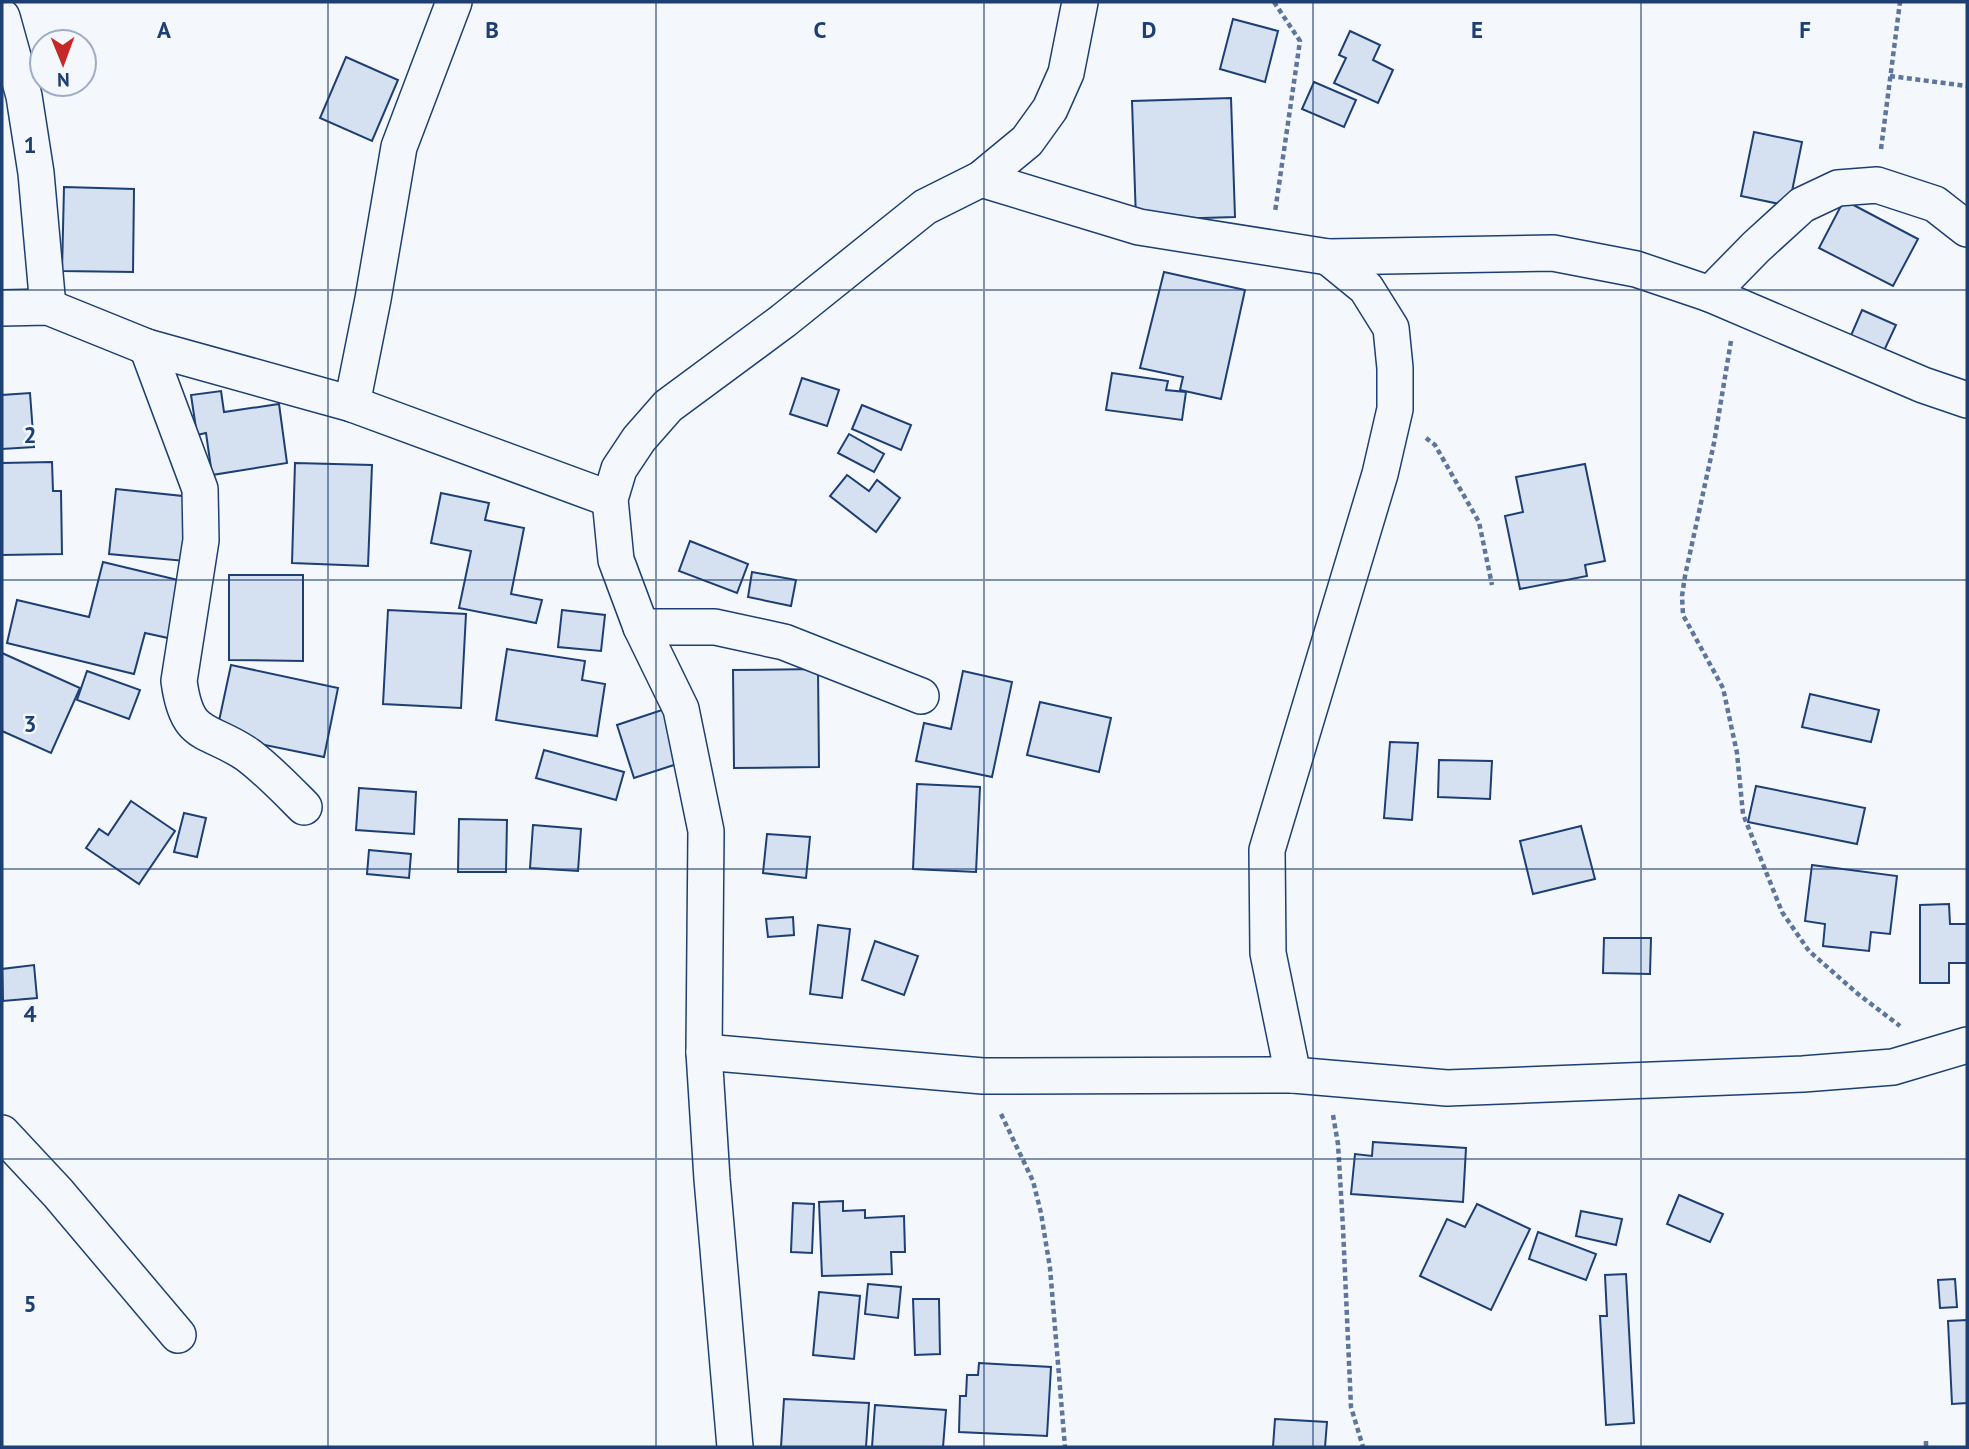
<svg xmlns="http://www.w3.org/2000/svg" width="1969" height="1449" viewBox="0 0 1969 1449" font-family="'PT Sans',sans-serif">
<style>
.building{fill:#d5e0f0;stroke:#1d3f73;stroke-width:2}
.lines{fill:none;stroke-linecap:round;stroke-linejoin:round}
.minor-casing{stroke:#1d3f73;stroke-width:38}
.path{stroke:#5e769c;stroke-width:4.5;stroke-dasharray:5 3.5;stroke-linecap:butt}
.minor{stroke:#f4f7fb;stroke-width:35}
.grid{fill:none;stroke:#1d3f73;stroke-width:2;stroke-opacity:0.55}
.grid-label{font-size:23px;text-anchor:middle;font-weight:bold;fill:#1d3f73;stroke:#f4f7fb;stroke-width:5;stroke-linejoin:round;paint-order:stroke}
</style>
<rect width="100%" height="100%" fill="#f4f7fb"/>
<g class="building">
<path d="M1233,19L1278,31L1265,82L1220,69Z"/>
<path d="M1350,31L1380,45L1373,60L1393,70L1378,103L1334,83L1346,58L1339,55Z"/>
<path d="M346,57L398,80L372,141L320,118Z"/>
<path d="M1314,82L1356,100L1344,127L1302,109Z"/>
<path d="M1231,98L1235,217L1136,220L1132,101Z"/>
<path d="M1754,132L1802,142L1789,206L1741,196Z"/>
<path d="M64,187L134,189L133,272L62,271Z"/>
<path d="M1844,200L1918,239L1893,286L1819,248Z"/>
<path d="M1164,272L1245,290L1221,399L1180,390L1183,377L1140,368Z"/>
<path d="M1862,310L1896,325L1882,355L1849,340Z"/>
<path d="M1112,373L1168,381L1166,390L1186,392L1182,420L1106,410Z"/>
<path d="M802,378L839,390L827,426L790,414Z"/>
<path d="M221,391L224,412L279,404L287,463L212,475L206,433L197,435L191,395Z"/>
<path d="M30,393L34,447L2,449V395Z"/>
<path d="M862,405L911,425L901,450L852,429Z"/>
<path d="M849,434L884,454L874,472L838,453Z"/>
<path d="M52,462L53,491H61L62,554L2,555V463Z"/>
<path d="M295,463L372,465L368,566L292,563Z"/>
<path d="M1585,464L1605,561L1585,565L1587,576L1520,589L1505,516L1523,512L1516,477Z"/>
<path d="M847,475L869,491L877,480L900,498L876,532L830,496Z"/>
<path d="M116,489L192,497L185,561L109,554Z"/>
<path d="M441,493L489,503L485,520L524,528L511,594L542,600L536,623L459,608L471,551L431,543Z"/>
<path d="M690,541L748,564L737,593L679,571Z"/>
<path d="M103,562L182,581L168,638L145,633L134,674L7,643L17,600L89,617Z"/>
<path d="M752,572L796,580L791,606L748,597Z"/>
<path d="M229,575H303V661L229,660Z"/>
<path d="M388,610L466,614L461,708L383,704Z"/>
<path d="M562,610L605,615L601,651L558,647Z"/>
<path d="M507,649L585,661L582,680L605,684L597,736L496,720Z"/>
<path d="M2,653L80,688L51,753L2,731Z"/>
<path d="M231,665L338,688L324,757L216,735Z"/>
<path d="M818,669L819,767L734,768L733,670Z"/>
<path d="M87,671L140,690L129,719L77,700Z"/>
<path d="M963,671L1012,682L992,777L916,761L924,723L951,729Z"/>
<path d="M1810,694L1879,710L1871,742L1802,727Z"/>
<path d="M1040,702L1111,718L1099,772L1027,755Z"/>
<path d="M665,709L683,762L634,778L617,725Z"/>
<path d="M1390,742L1418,743L1412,820L1384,818Z"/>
<path d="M544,750L624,772L616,800L536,778Z"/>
<path d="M1439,760L1492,761L1490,799L1438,797Z"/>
<path d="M917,784L980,787L976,872L913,869Z"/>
<path d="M1756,786L1865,808L1857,844L1748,822Z"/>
<path d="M359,788L416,792L414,834L356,830Z"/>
<path d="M131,801L175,831L139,884L86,848L99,829L108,835Z"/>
<path d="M184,813L206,818L197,857L174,852Z"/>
<path d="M459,819L507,820L506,872H458Z"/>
<path d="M533,825L581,829L578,871L530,868Z"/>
<path d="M1581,826L1595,879L1533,894L1520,841Z"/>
<path d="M767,834L810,837L806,878L763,873Z"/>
<path d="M369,850L411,854L409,878L367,874Z"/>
<path d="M1812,865L1897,876L1890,934L1871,932L1869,951L1823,946L1825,924L1805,921Z"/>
<path d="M1949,904L1950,924H1967V963H1949V983H1920V905Z"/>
<path d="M793,917L794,935L768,937L766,919Z"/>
<path d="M818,925L850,929L842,998L810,994Z"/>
<path d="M1604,938H1651L1650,974L1603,973Z"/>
<path d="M875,941L918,956L904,995L862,980Z"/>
<path d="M34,965L37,998L3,1001L2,969Z"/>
<path d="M1373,1142L1466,1148L1463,1202L1351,1194L1355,1154L1372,1156Z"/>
<path d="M1679,1195L1723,1214L1710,1242L1667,1224Z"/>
<path d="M843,1201V1211L865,1210V1218L904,1216L905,1252H891L892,1274L822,1276L819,1202Z"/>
<path d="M793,1203L814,1204L812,1253L791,1252Z"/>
<path d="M1477,1204L1530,1229L1491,1310L1420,1276L1447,1219L1465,1227Z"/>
<path d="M1581,1211L1622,1219L1616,1245L1576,1236Z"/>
<path d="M1538,1232L1596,1254L1586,1280L1529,1259Z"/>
<path d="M1626,1274L1634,1423L1606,1425L1600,1316H1607L1605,1275Z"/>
<path d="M1955,1279L1957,1307L1940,1308L1938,1280Z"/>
<path d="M868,1284L901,1287L898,1318L865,1314Z"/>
<path d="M819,1292L860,1296L854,1359L813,1355Z"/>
<path d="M913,1299H939L940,1354L915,1355Z"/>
<path d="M1967,1320V1403L1952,1404L1948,1321Z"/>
<path d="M979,1363L1051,1367L1047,1436L959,1432L960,1396H966L967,1375H978Z"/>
<path d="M784,1399L869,1403L866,1447H781Z"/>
<path d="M875,1405L946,1410L943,1447H872Z"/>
<path d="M1275,1419L1327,1422L1325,1447H1273Z"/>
</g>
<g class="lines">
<defs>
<g id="minor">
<path d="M2,17L24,96L36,173L48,307"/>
<path d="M981,179L1139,227L1328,257L1553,253L1636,269L1710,294L1923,385L1967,400"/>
<path d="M1710,294L1756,247L1802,205L1838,188L1877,185L1935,204L1967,229"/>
<path d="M2,308L48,307L147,347L352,404L610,499"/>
<path d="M147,347L200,489L201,540L179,681C187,741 208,727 248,755C268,770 286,789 304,807"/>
<path d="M352,404L373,299L399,147L454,2"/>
<path d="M641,627H715L784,642L921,696"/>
<path d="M704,1052L983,1076L1293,1075L1447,1088L1803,1074L1893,1067L1967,1045"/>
<path d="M1293,1075L1268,953L1267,850L1380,474L1395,409V368L1391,328L1366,288L1328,257"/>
<path d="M2,1133L58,1193L178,1335"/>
<path d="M735,1447L712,1179L704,1052L706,831L681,709L641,627L616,560L610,499L619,469L639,439L668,406L783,321L925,207L981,179L1027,141L1050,109L1066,73L1080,2"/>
</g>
</defs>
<use href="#minor" class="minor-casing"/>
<g class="path">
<path d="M1274,2L1300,41L1275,212"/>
<path d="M1890,76L1967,86"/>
<path d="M1881,149L1900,2"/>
<path d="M1731,341L1714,443L1685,576L1682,596L1683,615L1723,688L1737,753L1743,814L1782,912L1809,951L1858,994L1900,1026"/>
<path d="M1426,438L1435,445L1479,522L1492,585"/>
<path d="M1001,1114L1033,1181L1041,1213L1050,1268L1065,1447"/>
<path d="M1333,1115L1338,1144L1343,1228L1351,1407L1363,1447"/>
<path d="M1926,1441V1447"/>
</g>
<use href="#minor" class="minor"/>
</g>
<path class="grid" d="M328,2V1447M656,2V1447M984,2V1447M1313,2V1447M1641,2V1447M2,290H1967M2,580H1967M2,869H1967M2,1159H1967"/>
<g class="grid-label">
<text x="164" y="38">A</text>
<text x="492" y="38">B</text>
<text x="820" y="38">C</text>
<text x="1149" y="38">D</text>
<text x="1477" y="38">E</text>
<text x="1805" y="38">F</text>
<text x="30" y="153">1</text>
<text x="30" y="443">2</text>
<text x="30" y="732">3</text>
<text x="30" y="1022">4</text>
<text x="30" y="1312">5</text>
</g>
<rect width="1969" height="1449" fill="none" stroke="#1d3f73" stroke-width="7"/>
<g transform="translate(63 63) rotate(179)"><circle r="33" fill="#f4f7fb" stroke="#9eadc5" stroke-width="2"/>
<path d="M0-5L12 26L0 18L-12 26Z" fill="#c62828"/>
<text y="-10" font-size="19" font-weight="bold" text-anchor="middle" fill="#1d3f73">N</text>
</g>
</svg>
